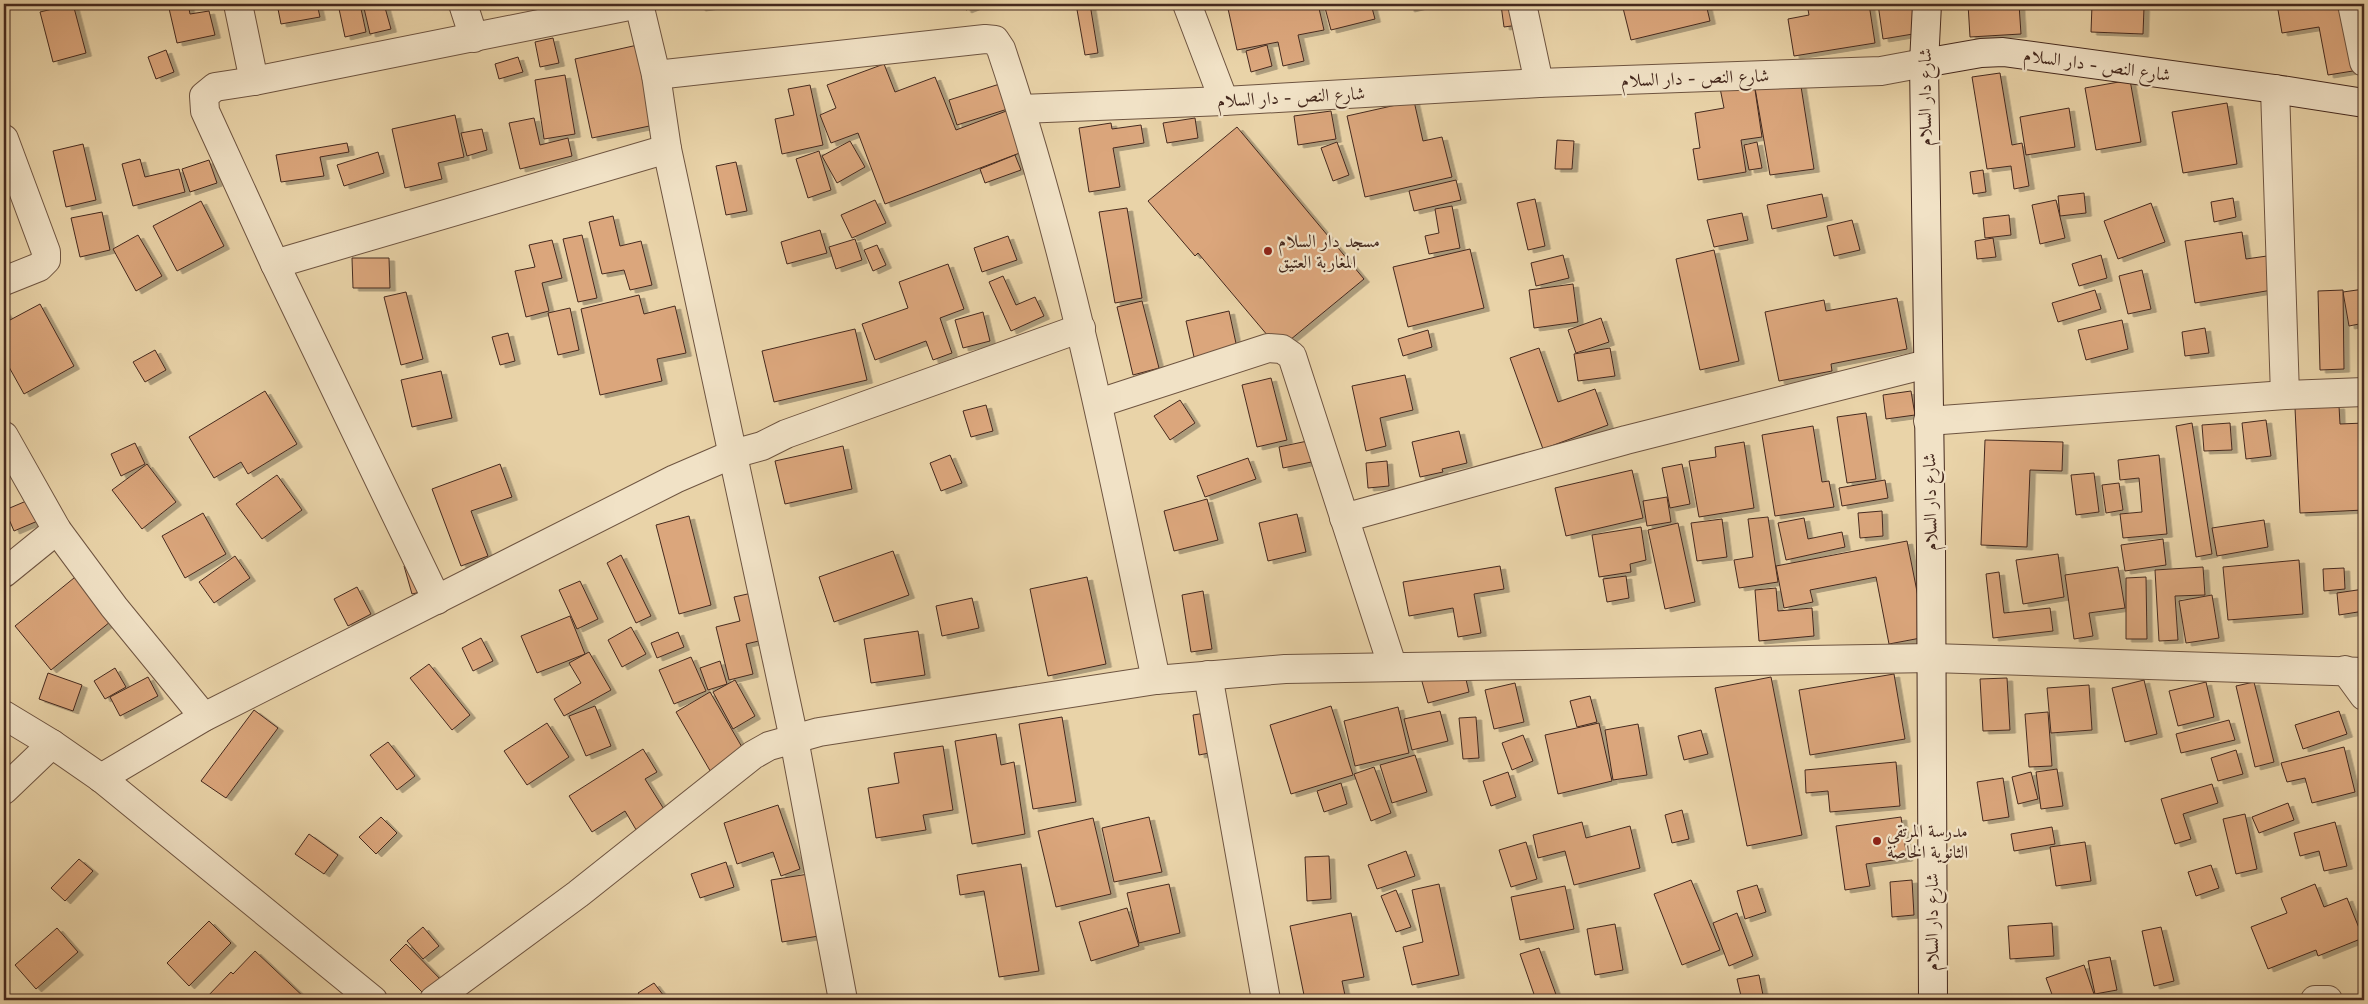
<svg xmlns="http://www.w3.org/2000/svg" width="2368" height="1004" viewBox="0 0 2368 1004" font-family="'Libre Caslon Text',Amiri,serif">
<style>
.building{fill:#dba67b;stroke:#45291e;filter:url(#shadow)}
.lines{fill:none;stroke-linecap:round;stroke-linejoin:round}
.street-casing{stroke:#6e5440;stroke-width:30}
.secondary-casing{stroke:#45291e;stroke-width:30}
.street{stroke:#f1e2c6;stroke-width:28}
.secondary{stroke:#f1e2c6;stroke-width:28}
.poi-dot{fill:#8f2418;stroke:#f1e2c6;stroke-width:2}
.labels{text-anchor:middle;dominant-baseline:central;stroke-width:4.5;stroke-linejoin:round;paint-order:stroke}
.street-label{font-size:18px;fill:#45291e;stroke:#f1e2c6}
.poi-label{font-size:18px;fill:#45291e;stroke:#f1e2c6;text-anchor:start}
</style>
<defs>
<filter id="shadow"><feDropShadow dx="5.5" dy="3" stdDeviation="0" flood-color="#0004"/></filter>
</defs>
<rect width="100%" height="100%" fill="#e9d3a8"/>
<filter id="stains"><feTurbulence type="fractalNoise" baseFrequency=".004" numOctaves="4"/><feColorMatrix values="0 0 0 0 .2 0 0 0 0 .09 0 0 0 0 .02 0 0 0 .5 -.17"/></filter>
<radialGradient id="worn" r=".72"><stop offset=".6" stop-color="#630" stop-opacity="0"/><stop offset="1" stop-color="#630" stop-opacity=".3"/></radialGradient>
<g class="building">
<path d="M73,4L86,53L53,62L40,12Z"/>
<path d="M168,4H188L190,14L209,11L215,35L177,43Z"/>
<path d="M277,4H317L320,17L281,24Z"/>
<path d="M338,4H360L366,32L345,37Z"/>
<path d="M363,4H384L391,29L370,34Z"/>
<path d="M699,4H722V5L700,8Z"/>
<path d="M963,4H981L966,10Z"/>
<path d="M1076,4H1090L1098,53L1085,55Z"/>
<path d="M1227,4H1318L1324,30L1298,35L1304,61L1283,66L1278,42L1237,50Z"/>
<path d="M1324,4H1371L1375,19L1331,30Z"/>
<path d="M1408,4H1430L1409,9Z"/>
<path d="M1524,4L1526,24L1504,27L1501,5Z"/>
<path d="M1622,4H1706L1710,21L1631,40Z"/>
<path d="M1807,4H1869L1875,43L1794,56L1788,19L1809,15Z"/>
<path d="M1878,4H1915L1919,33L1883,39Z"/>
<path d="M1968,4H2019L2021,34L1970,37Z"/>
<path d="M2277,4H2347L2359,70L2328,75L2319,27L2282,33Z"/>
<path d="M2092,5L2144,8L2143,34L2091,32Z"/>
<path d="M553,38L559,63L540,67L535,42Z"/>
<path d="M642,44L659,124L592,138L575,59Z"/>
<path d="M1267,45L1272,66L1251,72L1246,51Z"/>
<path d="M166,50L174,72L156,79L148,57Z"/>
<path d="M518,57L523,72L499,79L495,64Z"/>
<path d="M884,64L895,92L935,77L956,130L1009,110L1025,151L885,204L858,133L831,143L820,115L836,108L827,85Z"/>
<path d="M2000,73L2012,145L2022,143L2029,186L2014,189L2011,166L1987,169L1972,77Z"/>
<path d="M565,75L575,134L544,139L535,80Z"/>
<path d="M1800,80L1814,169L1770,175L1755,88Z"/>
<path d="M2130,80L2141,142L2096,150L2085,88Z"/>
<path d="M1006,82L1014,107L957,125L949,100Z"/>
<path d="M1754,83L1762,137L1741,140L1746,172L1698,180L1693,149L1700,148L1695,113L1724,108L1720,88Z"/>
<path d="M810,85L823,145L782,154L775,119L794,115L788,89Z"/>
<path d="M1414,101L1423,141L1442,137L1452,177L1365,197L1347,116Z"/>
<path d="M2227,103L2237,164L2183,173L2172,112Z"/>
<path d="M2069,108L2075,147L2026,155L2020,117Z"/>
<path d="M1331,111L1336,139L1298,145L1294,116Z"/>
<path d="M455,115L464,157L438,163L442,179L405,188L392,129Z"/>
<path d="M534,118L540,145L568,138L572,156L520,169L509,123Z"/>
<path d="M1195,118L1198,138L1167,143L1163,123Z"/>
<path d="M1111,123L1112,129L1141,125L1144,143L1113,148L1120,187L1089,192L1079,128Z"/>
<path d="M1237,127L1364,279L1279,349L1198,253L1195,256L1148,201Z"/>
<path d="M482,129L487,150L467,156L461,133Z"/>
<path d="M1557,140L1574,141L1572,169H1555Z"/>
<path d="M850,141L865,167L837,183L822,156Z"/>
<path d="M1337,142L1349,175L1333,181L1321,148Z"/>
<path d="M1757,142L1762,168L1749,170L1744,145Z"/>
<path d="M347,143L349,152L320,157L324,176L281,182L276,155Z"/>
<path d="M83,144L96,200L66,207L53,151Z"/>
<path d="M819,151L831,190L808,198L796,159Z"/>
<path d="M378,152L384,173L344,186L337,165Z"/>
<path d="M1015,155L1021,170L985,183L980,169Z"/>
<path d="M140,159L145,177L179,169L185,192L133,206L122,164Z"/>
<path d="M209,160L217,183L190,192L182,169Z"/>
<path d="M736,162L747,211L726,215L716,166Z"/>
<path d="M1983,170L1986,192L1973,194L1970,172Z"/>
<path d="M1456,180L1461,200L1414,211L1409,191Z"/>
<path d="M2084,193L2086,213L2060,216L2058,196Z"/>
<path d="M1822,194L1827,217L1772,229L1767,205Z"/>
<path d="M2233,198L2236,217L2214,222L2211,202Z"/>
<path d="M1535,199L1545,246L1528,250L1517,203Z"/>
<path d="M875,200L886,223L852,238L841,215Z"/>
<path d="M2056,200L2065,238L2040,244L2032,205Z"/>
<path d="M201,201L224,246L177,271L153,226Z"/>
<path d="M2151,203L2165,242L2118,259L2104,221Z"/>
<path d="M1452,206L1460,248L1429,254L1425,236L1439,233L1435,209Z"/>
<path d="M1127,208L1142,298L1115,303L1099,212Z"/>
<path d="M102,212L110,250L80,257L71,218Z"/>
<path d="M1742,213L1748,240L1714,247L1707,220Z"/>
<path d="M2009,215L2011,235L1985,238L1983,218Z"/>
<path d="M613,216L620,246L641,241L652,285L630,290L624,270L602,274L589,222Z"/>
<path d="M1852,220L1860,250L1834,256L1827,226Z"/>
<path d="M820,230L827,253L787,264L781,242Z"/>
<path d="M2242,232L2246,259L2267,256L2272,290L2195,303L2185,241Z"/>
<path d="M138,235L162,276L136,291L113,249Z"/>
<path d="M582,235L597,298L578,302L563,239Z"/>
<path d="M1008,236L1017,260L982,272L974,248Z"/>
<path d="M1993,238L1996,257L1977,259L1975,241Z"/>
<path d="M855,239L862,260L836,269L829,247Z"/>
<path d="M552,240L562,278L542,283L549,311L526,317L515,271L535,267L529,245Z"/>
<path d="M877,245L886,265L873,271L864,250Z"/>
<path d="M1470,249L1484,308L1408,327L1393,267Z"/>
<path d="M1714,250L1739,361L1700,370L1676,259Z"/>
<path d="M1563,255L1569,278L1536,286L1531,263Z"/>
<path d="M2101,255L2107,278L2079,286L2072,264Z"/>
<path d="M352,258H389L390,288H353Z"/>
<path d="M948,264L964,309L940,318L952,353L933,360L926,341L875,360L862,324L908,308L899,282Z"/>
<path d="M2142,270L2151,309L2128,314L2119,276Z"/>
<path d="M1003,276L1016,305L1035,297L1044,316L1011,331L989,282Z"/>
<path d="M1573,284L1578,322L1534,328L1529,290Z"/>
<path d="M2364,289V323L2349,326L2343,292Z"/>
<path d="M2095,290L2101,309L2058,322L2052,303Z"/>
<path d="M2343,290L2344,369L2320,370L2318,291Z"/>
<path d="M406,292L423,359L401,365L384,297Z"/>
<path d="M639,295L644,314L675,306L686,353L657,359L662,381L600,395L581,309Z"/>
<path d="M1897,298L1907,349L1831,364L1832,371L1779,381L1765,312L1824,300L1826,311Z"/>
<path d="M1142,301L1159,368L1133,375L1117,307Z"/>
<path d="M40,304L74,366L24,394L4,358V311L10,320Z"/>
<path d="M570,308L579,350L558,355L548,313Z"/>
<path d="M1229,311L1237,348L1194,357L1186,321Z"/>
<path d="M983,312L990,341L963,348L955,320Z"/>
<path d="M1601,318L1609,342L1576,353L1568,330Z"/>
<path d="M2122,320L2128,349L2086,360L2078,330Z"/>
<path d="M2205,328L2209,353L2185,356L2182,332Z"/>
<path d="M855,329L867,380L774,402L762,351Z"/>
<path d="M1428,330L1432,347L1403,356L1398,339Z"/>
<path d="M508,333L515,361L500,365L492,337Z"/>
<path d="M1539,348L1558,402L1595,389L1608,425L1543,449L1510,358Z"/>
<path d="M1610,348L1615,376L1578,381L1574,354Z"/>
<path d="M155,350L166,370L145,382L133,362Z"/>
<path d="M441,371L452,418L412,427L401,380Z"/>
<path d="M1405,375L1413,410L1380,418L1386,446L1366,451L1352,386Z"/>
<path d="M1271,378L1287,440L1257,447L1242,385Z"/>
<path d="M265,391L297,444L248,474L241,462L214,478L189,437Z"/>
<path d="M1911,391L1915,415L1886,419L1883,395Z"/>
<path d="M1180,400L1195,423L1170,440L1154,416Z"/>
<path d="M986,405L993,431L971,437L963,411Z"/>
<path d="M2339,406L2340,424L2364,423V510L2300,513L2295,408Z"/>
<path d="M1866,413L1876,479L1847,483L1837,417Z"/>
<path d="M2266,420L2271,456L2246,459L2242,423Z"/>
<path d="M2192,423L2212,554L2196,557L2176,426Z"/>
<path d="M2230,423L2232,450L2204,451L2202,425Z"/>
<path d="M1813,426L1822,482L1829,481L1834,507L1775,516L1762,435Z"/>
<path d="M1459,431L1467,463L1442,469L1443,472L1420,477L1412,442Z"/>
<path d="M1317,439L1321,460L1283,468L1279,447Z"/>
<path d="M1985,440L2063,442L2062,471L2030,470L2027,547L1981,545Z"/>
<path d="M1744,442L1754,508L1699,517L1689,461L1716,457L1715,447Z"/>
<path d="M135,443L145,464L121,476L111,454Z"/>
<path d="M843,446L852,489L785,504L775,461Z"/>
<path d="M950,455L962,483L941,491L930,463Z"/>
<path d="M2159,455L2167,534L2123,538L2120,514L2142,512L2139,478L2120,480L2118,460Z"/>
<path d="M1248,458L1256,479L1205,497L1197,476Z"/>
<path d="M1387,461L1389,486L1368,488L1366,463Z"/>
<path d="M147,464L176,502L142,529L112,490Z"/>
<path d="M500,464L512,497L471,511L488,556L461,566L432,489Z"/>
<path d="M1682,464L1690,504L1670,508L1662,468Z"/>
<path d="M1632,470L1643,518L1566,536L1555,488Z"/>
<path d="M2094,473L2099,512L2076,515L2071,475Z"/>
<path d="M277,475L302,510L262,539L236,504Z"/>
<path d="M1885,480L1888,498L1842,506L1839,488Z"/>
<path d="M2119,483L2123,510L2106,513L2102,485Z"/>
<path d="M1667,497L1671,522L1647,526L1643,501Z"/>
<path d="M31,499L40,520L14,531L5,510Z"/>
<path d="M1207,499L1218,540L1174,551L1164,511Z"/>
<path d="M1882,511L1883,536L1860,538L1858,513Z"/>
<path d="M203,513L226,554L185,578L162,536Z"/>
<path d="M1297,514L1306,552L1268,561L1259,523Z"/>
<path d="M689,516L711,605L679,614L656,525Z"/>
<path d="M1768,517L1778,582L1739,588L1734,560L1753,557L1748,519Z"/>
<path d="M1804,518L1808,539L1842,532L1845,547L1786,560L1778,523Z"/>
<path d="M1722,519L1727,557L1697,561L1691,523Z"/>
<path d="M2264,520L2268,547L2217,556L2212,528Z"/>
<path d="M1678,523L1695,602L1665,609L1648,530Z"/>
<path d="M1641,527L1646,560L1630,564L1631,572L1599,577L1592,535Z"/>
<path d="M2163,539L2166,565L2125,571L2121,545Z"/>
<path d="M1907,541L1926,637L1889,644L1876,577L1810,590L1813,602L1784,608L1776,566Z"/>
<path d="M893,551L909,595L834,622L819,577Z"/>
<path d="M2058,554L2064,597L2023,604L2016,560Z"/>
<path d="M621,555L651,616L636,623L607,563Z"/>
<path d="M235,556L250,578L214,603L199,582Z"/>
<path d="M2299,560L2303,614L2228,620L2223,567Z"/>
<path d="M421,561L429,590L412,594L404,566Z"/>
<path d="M1500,566L1504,589L1474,594L1481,633L1458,637L1453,608L1409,616L1403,582Z"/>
<path d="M2118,567L2125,608L2089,613L2093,636L2074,639L2065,575Z"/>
<path d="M2203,567L2205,595L2175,596L2178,640L2159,641L2155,570Z"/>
<path d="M2344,568L2345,589L2324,591L2323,569Z"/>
<path d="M85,569L121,613L51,670L15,626Z"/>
<path d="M1999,572L2004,613L2050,608L2053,631L1993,638L1986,574Z"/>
<path d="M1626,576L1629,598L1607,602L1603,579Z"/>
<path d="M1087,577L1106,664L1048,676L1030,589Z"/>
<path d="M2146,577L2147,639H2126V578Z"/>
<path d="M580,581L598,619L577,629L559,590Z"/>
<path d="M357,587L371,614L348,626L334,599Z"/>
<path d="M1776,588L1778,611L1812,608L1814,636L1759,641L1755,590Z"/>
<path d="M2364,589V611L2339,615L2337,593Z"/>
<path d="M1203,591L1212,649L1191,652L1182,595Z"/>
<path d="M752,593L763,640L746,644L753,674L729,680L716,627L740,621L734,597Z"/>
<path d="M2212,595L2219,638L2186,643L2179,601Z"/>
<path d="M972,598L979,628L942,636L936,606Z"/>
<path d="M570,616L585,654L537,673L521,636Z"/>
<path d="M631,627L646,654L622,667L608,640Z"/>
<path d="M918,631L925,675L871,683L864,639Z"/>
<path d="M678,632L684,647L657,658L651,643Z"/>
<path d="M481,638L493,661L473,671L462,648Z"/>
<path d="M589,652L611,690L564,716L554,699L581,683L569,663Z"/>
<path d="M691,657L706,691L674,704L659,670Z"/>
<path d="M720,661L727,684L708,690L700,668Z"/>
<path d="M429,664L470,715L452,730L410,678Z"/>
<path d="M1463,667L1469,692L1428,703L1421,678Z"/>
<path d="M115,668L126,687L105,699L94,681Z"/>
<path d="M48,673L82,685L73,711L39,699Z"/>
<path d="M1894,674L1905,739L1810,755L1799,690Z"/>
<path d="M148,677L158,696L120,716L110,697Z"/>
<path d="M1771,677L1802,835L1747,846L1715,688Z"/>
<path d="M2007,678L2010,730L1983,731L1980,679Z"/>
<path d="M735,680L755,716L733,729L713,692Z"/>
<path d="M2144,680L2157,734L2125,742L2112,688Z"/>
<path d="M2206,682L2214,717L2178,726L2169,691Z"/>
<path d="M2254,682L2274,762L2255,767L2236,686Z"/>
<path d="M1515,683L1524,722L1494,729L1485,690Z"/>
<path d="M2089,685L2092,730L2051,733L2047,688Z"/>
<path d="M710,692L746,754L712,774L676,712Z"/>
<path d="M1590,696L1597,722L1577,727L1570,701Z"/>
<path d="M595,706L611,746L586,756L569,716Z"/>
<path d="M1331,706L1353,775L1291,794L1270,725Z"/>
<path d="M1398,707L1409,753L1355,766L1344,721Z"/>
<path d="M254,710L278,728L226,798L201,781Z"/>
<path d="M1218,711L1224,750L1199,755L1193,715Z"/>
<path d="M1440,711L1448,741L1412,750L1404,719Z"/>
<path d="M2339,711L2347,734L2303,749L2295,725Z"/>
<path d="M2048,712L2052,766L2029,767L2025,714Z"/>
<path d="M1062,717L1076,802L1033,809L1019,724Z"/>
<path d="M1476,717L1479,758L1463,759L1459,718Z"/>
<path d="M2229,720L2235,740L2181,753L2176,734Z"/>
<path d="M547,723L569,757L527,785L504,751Z"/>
<path d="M1599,723L1612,781L1558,794L1545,735Z"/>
<path d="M1638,724L1647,775L1613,780L1605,730Z"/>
<path d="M1701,730L1708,754L1684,760L1678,736Z"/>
<path d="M996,734L1001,765L1014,762L1025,834L972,844L955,741Z"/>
<path d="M1523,735L1533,761L1512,770L1502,743Z"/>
<path d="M388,742L415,776L397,790L370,755Z"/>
<path d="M943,746L953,810L923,815L926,830L876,838L868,788L899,783L894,753Z"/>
<path d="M2344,747L2355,792L2312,803L2305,778L2287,782L2281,763Z"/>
<path d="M643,749L657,772L645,779L667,814L638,833L625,811L592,832L569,796Z"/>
<path d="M2236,750L2243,774L2218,781L2211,758Z"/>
<path d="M1415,755L1427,792L1392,803L1380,765Z"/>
<path d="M1896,762L1900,806L1830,812L1828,791L1806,793L1805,770Z"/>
<path d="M1374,767L1391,813L1371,821L1354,774Z"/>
<path d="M2057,769L2063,806L2041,809L2036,772Z"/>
<path d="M1508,772L1516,797L1491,806L1483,781Z"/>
<path d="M2031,772L2038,799L2018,804L2012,777Z"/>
<path d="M2003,778L2009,817L1983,821L1977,782Z"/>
<path d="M1341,783L1347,804L1324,812L1317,791Z"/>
<path d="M2212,784L2218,803L2183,814L2191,839L2175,844L2161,799Z"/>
<path d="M2288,803L2294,820L2259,833L2252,817Z"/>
<path d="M778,805L800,869L781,876L773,852L737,864L724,823Z"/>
<path d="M1682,810L1689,839L1672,843L1665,815Z"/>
<path d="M2245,814L2257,869L2236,874L2223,819Z"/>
<path d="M381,817L397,833L376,854L359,837Z"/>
<path d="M1149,817L1162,872L1114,882L1102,828Z"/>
<path d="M1901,817L1907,858L1866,864L1870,886L1845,890L1836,826Z"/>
<path d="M1093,818L1111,894L1056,907L1038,831Z"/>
<path d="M1582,822L1586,838L1630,826L1640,868L1574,885L1565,851L1538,858L1533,835Z"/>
<path d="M2335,822L2347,866L2324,871L2319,851L2300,856L2294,833Z"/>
<path d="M2052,827L2055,844L2014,851L2011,834Z"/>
<path d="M309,834L338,855L324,874L295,854Z"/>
<path d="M1526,842L1537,879L1511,887L1499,850Z"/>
<path d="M2085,842L2091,881L2056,886L2050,847Z"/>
<path d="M1406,851L1415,876L1377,889L1368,865Z"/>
<path d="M1329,856L1331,899L1307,901L1305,857Z"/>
<path d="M79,859L93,871L65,901L51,888Z"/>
<path d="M726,862L734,887L700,898L691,874Z"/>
<path d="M1021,864L1039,971L999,977L984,891L960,895L957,875Z"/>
<path d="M2211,865L2219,888L2196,896L2188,872Z"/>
<path d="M821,872L831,934L782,942L771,880Z"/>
<path d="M1691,880L1720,950L1682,965L1654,894Z"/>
<path d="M1912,880L1914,915L1892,917L1890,882Z"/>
<path d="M1169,884L1180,933L1139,943L1127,893Z"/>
<path d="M1439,884L1459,975L1412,985L1403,947L1423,942L1412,890Z"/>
<path d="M2315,884L2324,907L2347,898L2363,938L2318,956L2316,950L2268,969L2251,927L2287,913L2281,898Z"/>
<path d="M1757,885L1766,912L1745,919L1737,891Z"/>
<path d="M1565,886L1574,929L1520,940L1511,897Z"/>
<path d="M1396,890L1411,927L1396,932L1381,896Z"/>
<path d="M1127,908L1139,946L1091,961L1079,922Z"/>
<path d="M1351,913L1364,977L1342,981L1346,1000H1305L1290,926Z"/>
<path d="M1737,913L1753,956L1729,966L1713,923Z"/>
<path d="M209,921L231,943L189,986L167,963Z"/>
<path d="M2052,923L2054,956L2010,959L2008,926Z"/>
<path d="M1615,924L1623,970L1595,975L1587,929Z"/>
<path d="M423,927L439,946L423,959L407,941Z"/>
<path d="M2161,927L2174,981L2154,986L2142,931Z"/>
<path d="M57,928L78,952L36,989L15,965Z"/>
<path d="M406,944L443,982L427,997L390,960Z"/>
<path d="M1539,948L1558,1000H1536L1520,954Z"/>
<path d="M255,951L307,1000H208L206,998L231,972L233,974Z"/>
<path d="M2110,957L2117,990L2095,994L2088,961Z"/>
<path d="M2084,965L2096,1000H2054L2046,978Z"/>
<path d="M1759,975L1764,1000H1742L1737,979Z"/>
<path d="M654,983L667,1000H643L638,993Z"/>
<path d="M348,990L356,1000H335Z"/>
</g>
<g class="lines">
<defs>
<g id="street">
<path d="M238,4L254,81"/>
<path d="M463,4L474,38"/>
<path d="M639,4L656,75L667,149L794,739L843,1000"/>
<path d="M1187,4L1224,101"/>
<path d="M1522,4L1539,83"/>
<path d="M2352,4L2364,62"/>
<path d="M656,75L985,39L995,40L1001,49C1070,255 1112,467 1156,680"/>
<path d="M2275,89L2285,395"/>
<path d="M1021,109L1224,101L1539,83L1881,71L1924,63"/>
<path d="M4,139L46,252V260L39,267L4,281"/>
<path d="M275,264L667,149"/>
<path d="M1099,403L1268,348L1282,349L1292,356L1392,665"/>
<path d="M1928,421L2285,395L2364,392"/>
<path d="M4,436L57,530L114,607L204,717"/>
<path d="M1344,518L1626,440L1927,364"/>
<path d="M4,573L57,530"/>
<path d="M437,600L275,264L205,111L204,96L215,87L254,81L639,4"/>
<path d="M2345,670L2364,696"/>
<path d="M1208,675L1266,1000"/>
<path d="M4,715L52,744L101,778L373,1000"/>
<path d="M101,778L204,717L675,479L733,454L762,446L786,434L1081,328"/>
<path d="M4,790L52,744"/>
<path d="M434,1000L578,894L753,755L769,746L819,732L1156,680L1285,669L1932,658L2364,672"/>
<path d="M2315,1000H2328"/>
</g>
<g id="secondary">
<path d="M1927,4L1924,63L1931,548L1933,1000"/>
<path d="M1924,63L1981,53L2003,52L2275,89L2364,103"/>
</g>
</defs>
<use href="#street" class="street-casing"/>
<use href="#secondary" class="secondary-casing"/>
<use href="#street" class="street"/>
<use href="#secondary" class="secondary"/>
</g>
<g class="poi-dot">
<circle cx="1268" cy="251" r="5"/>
<circle cx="1877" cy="841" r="5"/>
</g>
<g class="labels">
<g class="street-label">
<text transform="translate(2097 65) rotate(8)">شارع النص - دار السلام</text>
<text transform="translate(1695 78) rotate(-2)">شارع النص - دار السلام</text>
<text transform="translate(1291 97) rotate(-3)">شارع النص - دار السلام</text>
<text transform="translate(1925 97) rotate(-90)">شارع دار السلام</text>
<text transform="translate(1930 502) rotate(-91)">شارع دار السلام</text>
<text transform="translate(1932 922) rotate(-90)">شارع دار السلام</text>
</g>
<g class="poi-label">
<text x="1278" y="241">مسجد دار السلام<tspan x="1278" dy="21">المغاربة العتيق</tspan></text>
<text x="1887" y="831">مدرسة المرتقي<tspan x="1887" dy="21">الثانوية الخاصة</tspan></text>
</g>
</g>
<rect width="2368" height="1004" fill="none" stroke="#e9d3a8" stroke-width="20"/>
<rect x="5" y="5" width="2358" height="994" fill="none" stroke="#45291e" stroke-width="2.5"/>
<rect x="10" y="10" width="2348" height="984" fill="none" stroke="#45291e"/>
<rect width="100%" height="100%" filter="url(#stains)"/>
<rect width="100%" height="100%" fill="url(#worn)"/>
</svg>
